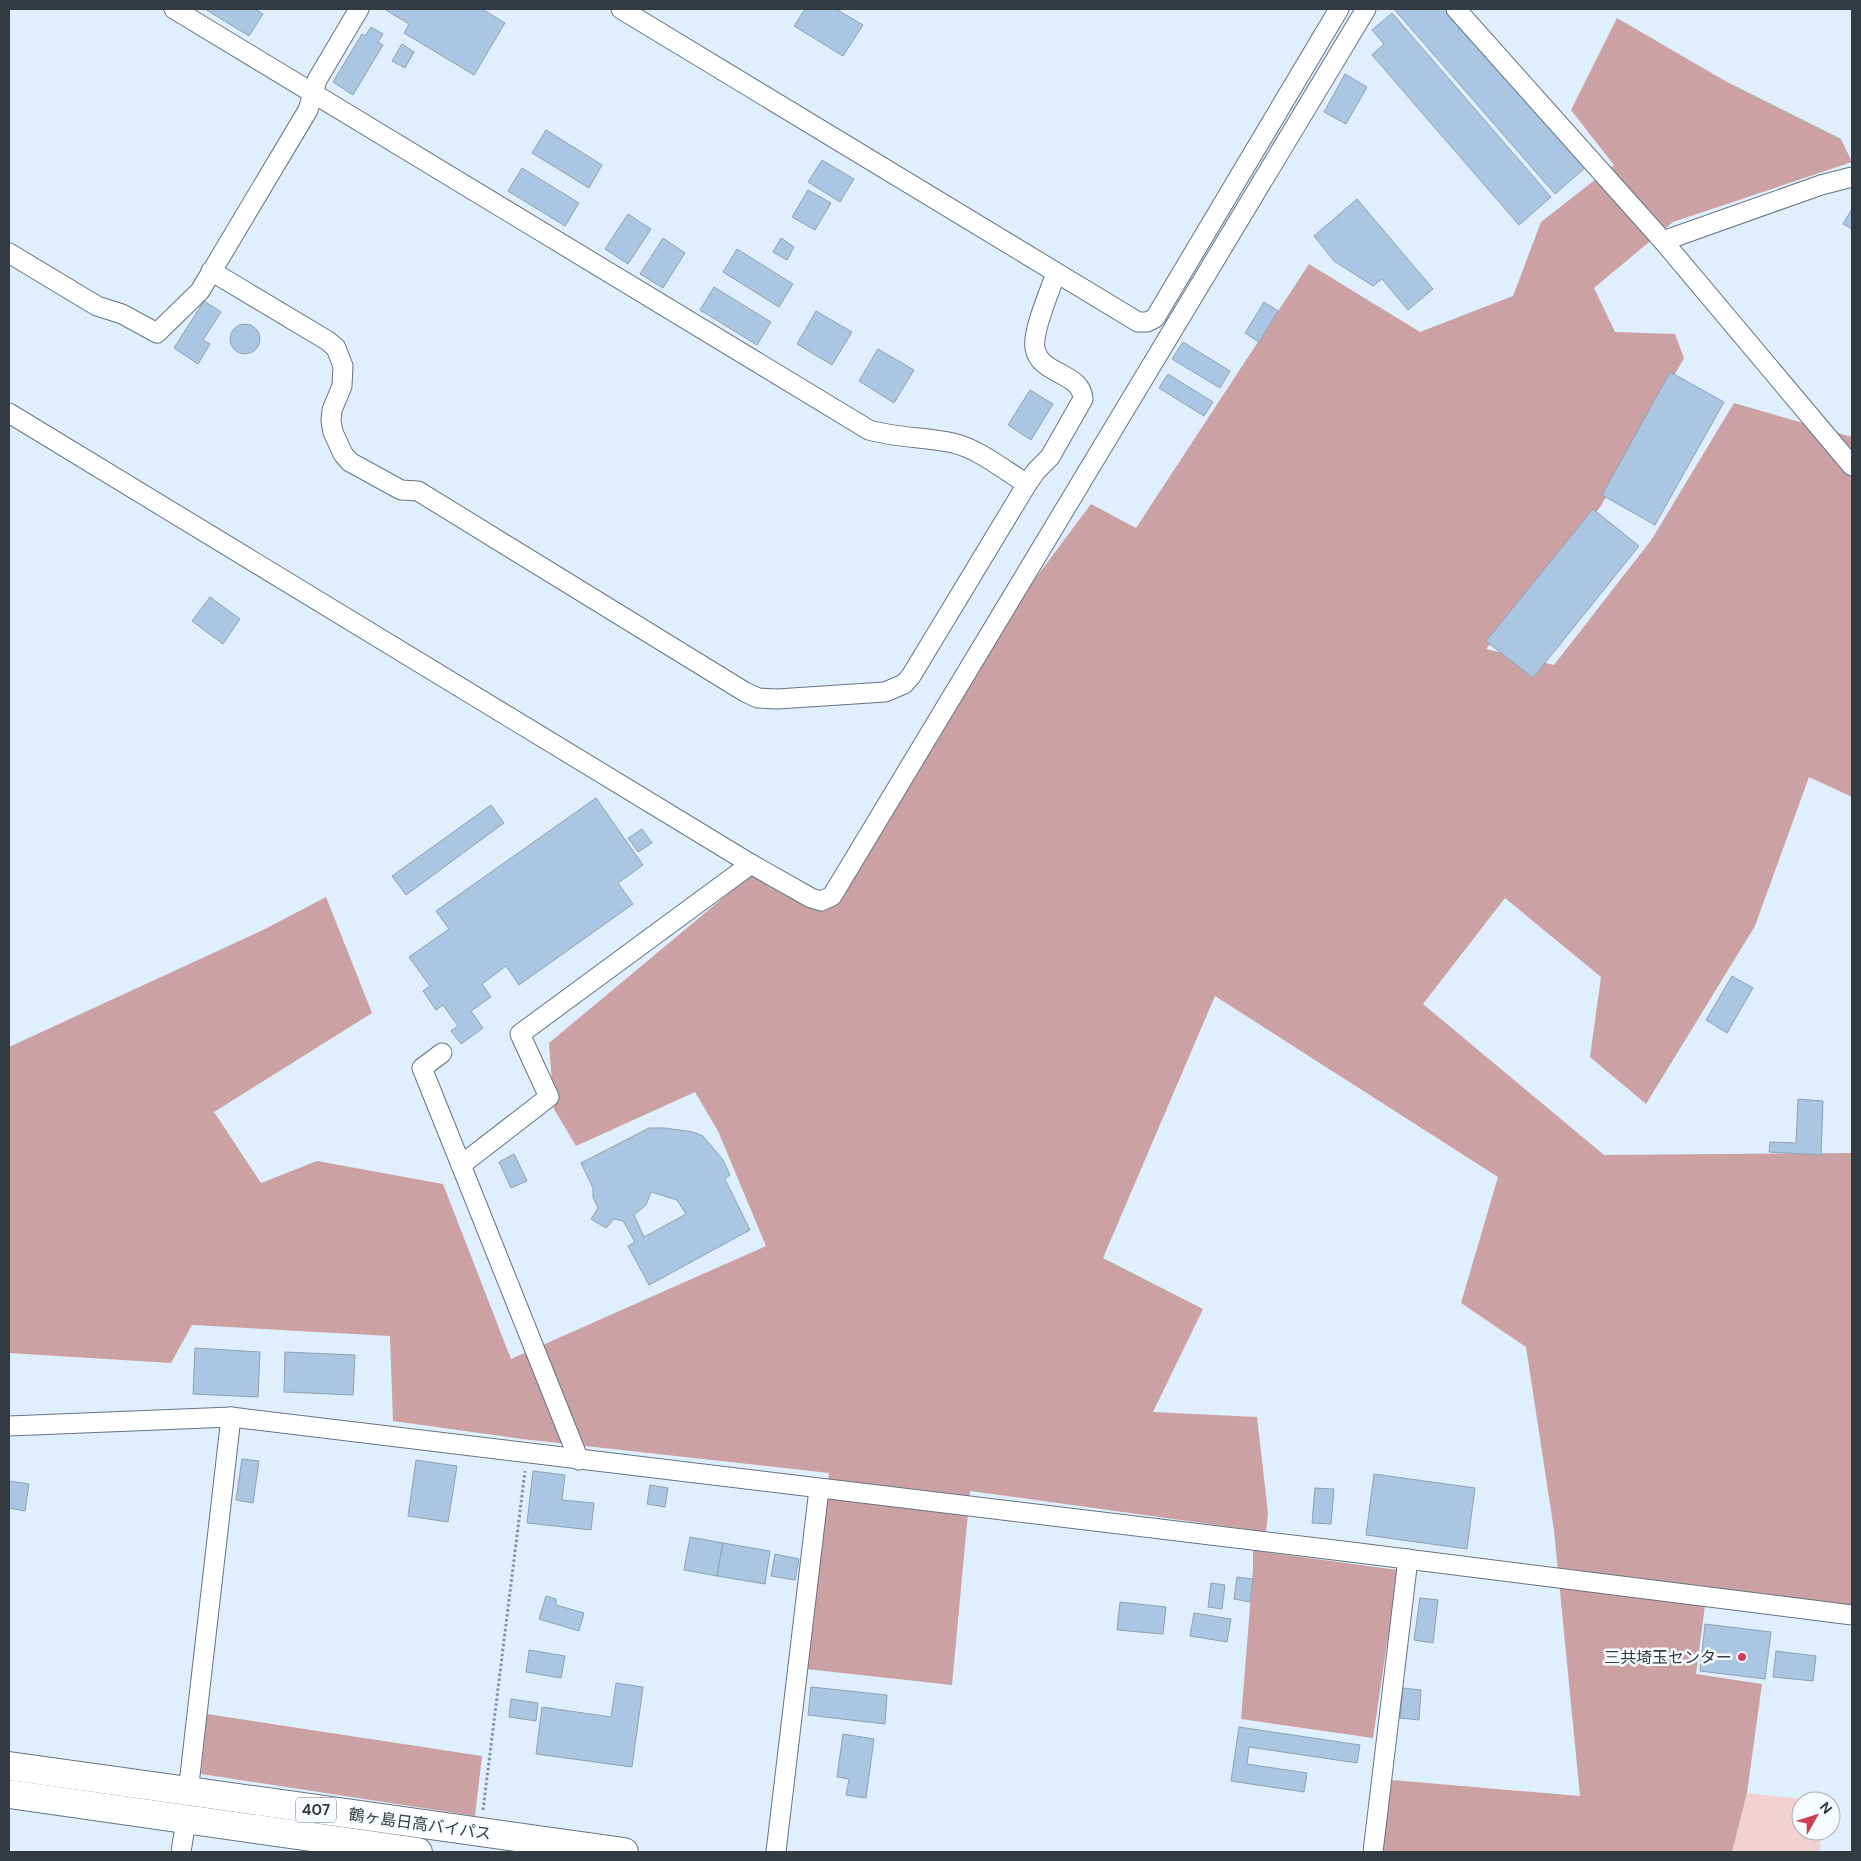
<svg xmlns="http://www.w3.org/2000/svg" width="1861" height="1861" viewBox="0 0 1861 1861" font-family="'DM Sans','Noto Sans JP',sans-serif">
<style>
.green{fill:#f1d1d2}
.forest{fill:#cba1a3}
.building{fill:#aac6e2;stroke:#8fa1b2;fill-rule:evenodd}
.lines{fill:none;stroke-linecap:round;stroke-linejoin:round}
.minor-casing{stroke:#647485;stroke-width:21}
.highway-casing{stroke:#647485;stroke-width:30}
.path{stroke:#85919c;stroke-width:3;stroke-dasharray:2.5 2.5;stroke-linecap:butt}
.minor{stroke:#fff;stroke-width:19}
.highway{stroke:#fff;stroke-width:28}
.poi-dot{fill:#ce3e55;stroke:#f7fafe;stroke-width:2}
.labels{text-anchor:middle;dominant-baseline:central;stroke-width:5;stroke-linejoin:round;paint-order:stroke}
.shield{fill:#f7fafe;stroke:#6e747a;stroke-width:1}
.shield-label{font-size:15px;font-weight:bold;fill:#333b42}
.poi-label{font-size:16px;fill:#333b42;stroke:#f7fafe;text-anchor:end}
.street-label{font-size:16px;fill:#333b42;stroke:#f7fafe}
</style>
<rect width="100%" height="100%" fill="#e0effe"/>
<path class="green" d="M1747,1793L1822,1801H1801V1831H1822L1820,1852H1732Z"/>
<g class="forest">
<path d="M1617,18L1727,82L1841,139L1852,162L1673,222L1594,288L1615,332L1675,334L1684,358L1601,506L1486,649L1554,665L1652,539L1734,403L1852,437V797L1809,777L1755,926L1646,1104L1590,1057L1601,977L1505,898L1423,1004L1604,1155L1852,1153V1606L1707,1590L1696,1674L1762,1684L1747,1793L1732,1852H1381L1392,1780L1580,1796L1554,1530L1526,1347L1461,1303L1498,1177L1215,996L1103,1258L1203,1309L1153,1412L1257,1417L1268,1513L1264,1552L1398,1570L1373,1738L1241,1719L1253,1569V1530L970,1491L952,1685L806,1669L829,1473L522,1439L393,1421L390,1336L192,1325L171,1363L9,1353V1047L263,930L326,897L372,1013L214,1112L261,1183L317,1161L443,1184L511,1359L766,1246L718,1131L695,1092L576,1146L554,1109L549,1043L753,873L826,911L1020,599L1091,504L1136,528L1309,264L1420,332L1513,296L1541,222L1614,165L1571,110Z"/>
<path d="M207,1714L482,1756L475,1816L201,1774Z"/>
</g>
<g class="building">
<path d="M205,9H255L263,14L249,36Z"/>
<path d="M384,9H482L505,23L474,75L404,33L409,24Z"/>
<path d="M805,9H836L863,25L843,56L794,26Z"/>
<path d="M1394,9H1447L1586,167L1555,194Z"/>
<path d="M1392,13L1551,197L1519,225L1372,55L1384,44L1372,30Z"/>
<path d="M371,27L383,34L378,42L383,45L353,95L333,82L362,34L365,36Z"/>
<path d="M402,44L414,52L405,68L392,61Z"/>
<path d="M1345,74L1367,87L1346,124L1324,112Z"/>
<path d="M546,130L602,165L589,188L532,153Z"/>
<path d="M822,160L854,179L840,202L808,182Z"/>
<path d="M522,168L579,203L565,226L508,191Z"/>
<path d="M808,190L831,203L815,230L792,217Z"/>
<path d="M1357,199L1433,289L1408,310L1382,279L1373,286L1334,261L1314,236Z"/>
<path d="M1852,209V229L1843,224Z"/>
<path d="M628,214L651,229L628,264L605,249Z"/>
<path d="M663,238L685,253L663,288L640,274Z"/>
<path d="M781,238L794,247L787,260L773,252Z"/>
<path d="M737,249L793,284L779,307L723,272Z"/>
<path d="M714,287L771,322L757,345L700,310Z"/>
<path d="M204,301L221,312L203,340L210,344L198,364L174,348Z"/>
<path d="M1264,302L1278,311L1259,342L1245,333Z"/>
<path d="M816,311L852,332L832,365L797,344Z"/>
<circle cx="245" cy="339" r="15"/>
<path d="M1183,342L1230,371L1220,388L1172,359Z"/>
<path d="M878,349L914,370L894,403L859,381Z"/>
<path d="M1670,372L1724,402L1655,525L1602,495Z"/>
<path d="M1168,374L1213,402L1204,416L1159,388Z"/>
<path d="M1030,390L1053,404L1031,440L1008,425Z"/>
<path d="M1593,509L1639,546L1533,678L1486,641Z"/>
<path d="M210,597L240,619L223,644L192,621Z"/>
<path d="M596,798L643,865L618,883L633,904L519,985L506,966L482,984L491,997L471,1011L483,1028L461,1044L451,1031L458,1026L443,1005L436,1010L423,991L430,986L409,957L449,929L436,911Z"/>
<path d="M491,805L504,823L406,895L392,876Z"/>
<path d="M642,829L652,843L638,852L628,838Z"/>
<path d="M1732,976L1753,988L1727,1033L1706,1020Z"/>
<path d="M1798,1099L1823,1101L1821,1155L1769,1152L1770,1142L1796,1143Z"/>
<path d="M649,1128H665L693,1132L703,1136L723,1160L730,1175L725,1179L750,1230L649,1285L628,1246L635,1242L623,1221L614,1219L606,1228L591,1219L598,1208L593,1197V1188L581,1163ZM651,1192L677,1200L686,1214L644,1237L634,1215L646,1205Z"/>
<path d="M514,1154L527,1181L511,1188L499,1162Z"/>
<path d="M195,1348L260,1352L258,1397L193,1394Z"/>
<path d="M285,1352L355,1355L353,1395L284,1392Z"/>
<path d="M242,1459L259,1461L253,1503L236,1500Z"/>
<path d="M416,1460L457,1466L448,1522L408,1516Z"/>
<path d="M533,1471L565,1475L562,1500L594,1503L591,1530L527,1523Z"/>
<path d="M1374,1474L1475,1488L1467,1549L1366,1535Z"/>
<path d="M9,1481L29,1484L25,1511L9,1508Z"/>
<path d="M650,1485L668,1488L665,1507L647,1504Z"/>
<path d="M1315,1488L1334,1489L1331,1524L1312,1523Z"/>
<path d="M690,1537L723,1543L717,1576L684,1570Z"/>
<path d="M723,1543L770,1551L765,1584L717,1576Z"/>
<path d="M775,1554L799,1559L795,1580L771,1576Z"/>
<path d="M1237,1577L1253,1579L1250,1602L1234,1599Z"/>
<path d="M1211,1583L1225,1585L1222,1609L1208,1607Z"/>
<path d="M546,1596L556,1599V1605L584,1613L579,1631L539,1619Z"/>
<path d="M1420,1598L1438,1600L1433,1643L1414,1640Z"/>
<path d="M1120,1602L1166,1607L1163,1634L1117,1630Z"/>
<path d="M1194,1613L1231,1619L1227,1642L1190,1636Z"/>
<path d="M1705,1624L1771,1632L1765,1679L1700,1671Z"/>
<path d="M529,1650L565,1656L561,1678L526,1672Z"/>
<path d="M1776,1651L1816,1656L1813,1681L1773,1677Z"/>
<path d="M616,1683L643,1687L632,1767L536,1754L542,1707L611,1717Z"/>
<path d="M811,1687L887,1695L885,1724L808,1715Z"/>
<path d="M1403,1688L1421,1690L1419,1720L1400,1718Z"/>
<path d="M511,1699L538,1703L536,1721L509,1717Z"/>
<path d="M1239,1727L1360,1745L1357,1763L1249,1747L1247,1764L1307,1773L1304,1792L1231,1781Z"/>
<path d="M843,1734L874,1739L866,1798L846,1795L849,1779L837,1777Z"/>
</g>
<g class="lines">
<defs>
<g id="minor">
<path d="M174,9L869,430C897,438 925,437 953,443C979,449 1004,470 1027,484"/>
<path d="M621,9L1138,322H1147L1155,318L1339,9"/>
<path d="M1456,9L1663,241L1821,185L1852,177"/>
<path d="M1663,241L1852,466"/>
<path d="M9,253L97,306L122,314L157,333L200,291L308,110L317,80L359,9"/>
<path d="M211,271L328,341L336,348L343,366L342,386L332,410L331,421L333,432L343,454L350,462L401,490L418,491L745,692L758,698L777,699L885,692L904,684L911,676L1027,484L1036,471L1050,457L1083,399C1082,372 1039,375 1035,348C1032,331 1050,291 1056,273"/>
<path d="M9,413L751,864L811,898L821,901L832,896L1366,9"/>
<path d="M442,1053L422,1068L461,1165"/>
<path d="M9,1426L231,1417L1351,1552L1852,1615"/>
<path d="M579,1460L461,1165L549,1097L520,1034L751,864"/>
<path d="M188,1793L231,1417"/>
<path d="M181,1852L186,1820"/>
<path d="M776,1852L819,1489"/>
<path d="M1373,1852L1408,1559"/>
</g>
<g id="highway">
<path d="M9,1766L624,1852"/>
<path d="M9,1794L418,1852"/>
</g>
</defs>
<use href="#minor" class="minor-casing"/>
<use href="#highway" class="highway-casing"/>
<path class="path" d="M483,1810L525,1471"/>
<use href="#minor" class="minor"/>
<use href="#highway" class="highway"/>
</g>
<circle class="poi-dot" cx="1742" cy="1657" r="5"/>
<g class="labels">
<rect class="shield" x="296" y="1797.5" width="40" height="25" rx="4"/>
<g class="shield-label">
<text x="316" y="1810">407</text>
</g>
<g class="poi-label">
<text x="1732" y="1657">三共埼玉センター</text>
</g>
<g class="street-label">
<text transform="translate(420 1824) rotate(8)">鶴ヶ島日高バイパス</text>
</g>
</g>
<rect width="1861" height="1861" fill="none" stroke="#333b42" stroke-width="20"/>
<g transform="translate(1816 1816) rotate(51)"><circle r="24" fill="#f7fafe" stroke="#a9aeb3"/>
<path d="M0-4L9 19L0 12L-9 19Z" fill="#ce3e55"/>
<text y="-8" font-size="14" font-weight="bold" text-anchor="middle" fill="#333b42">N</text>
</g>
</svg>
